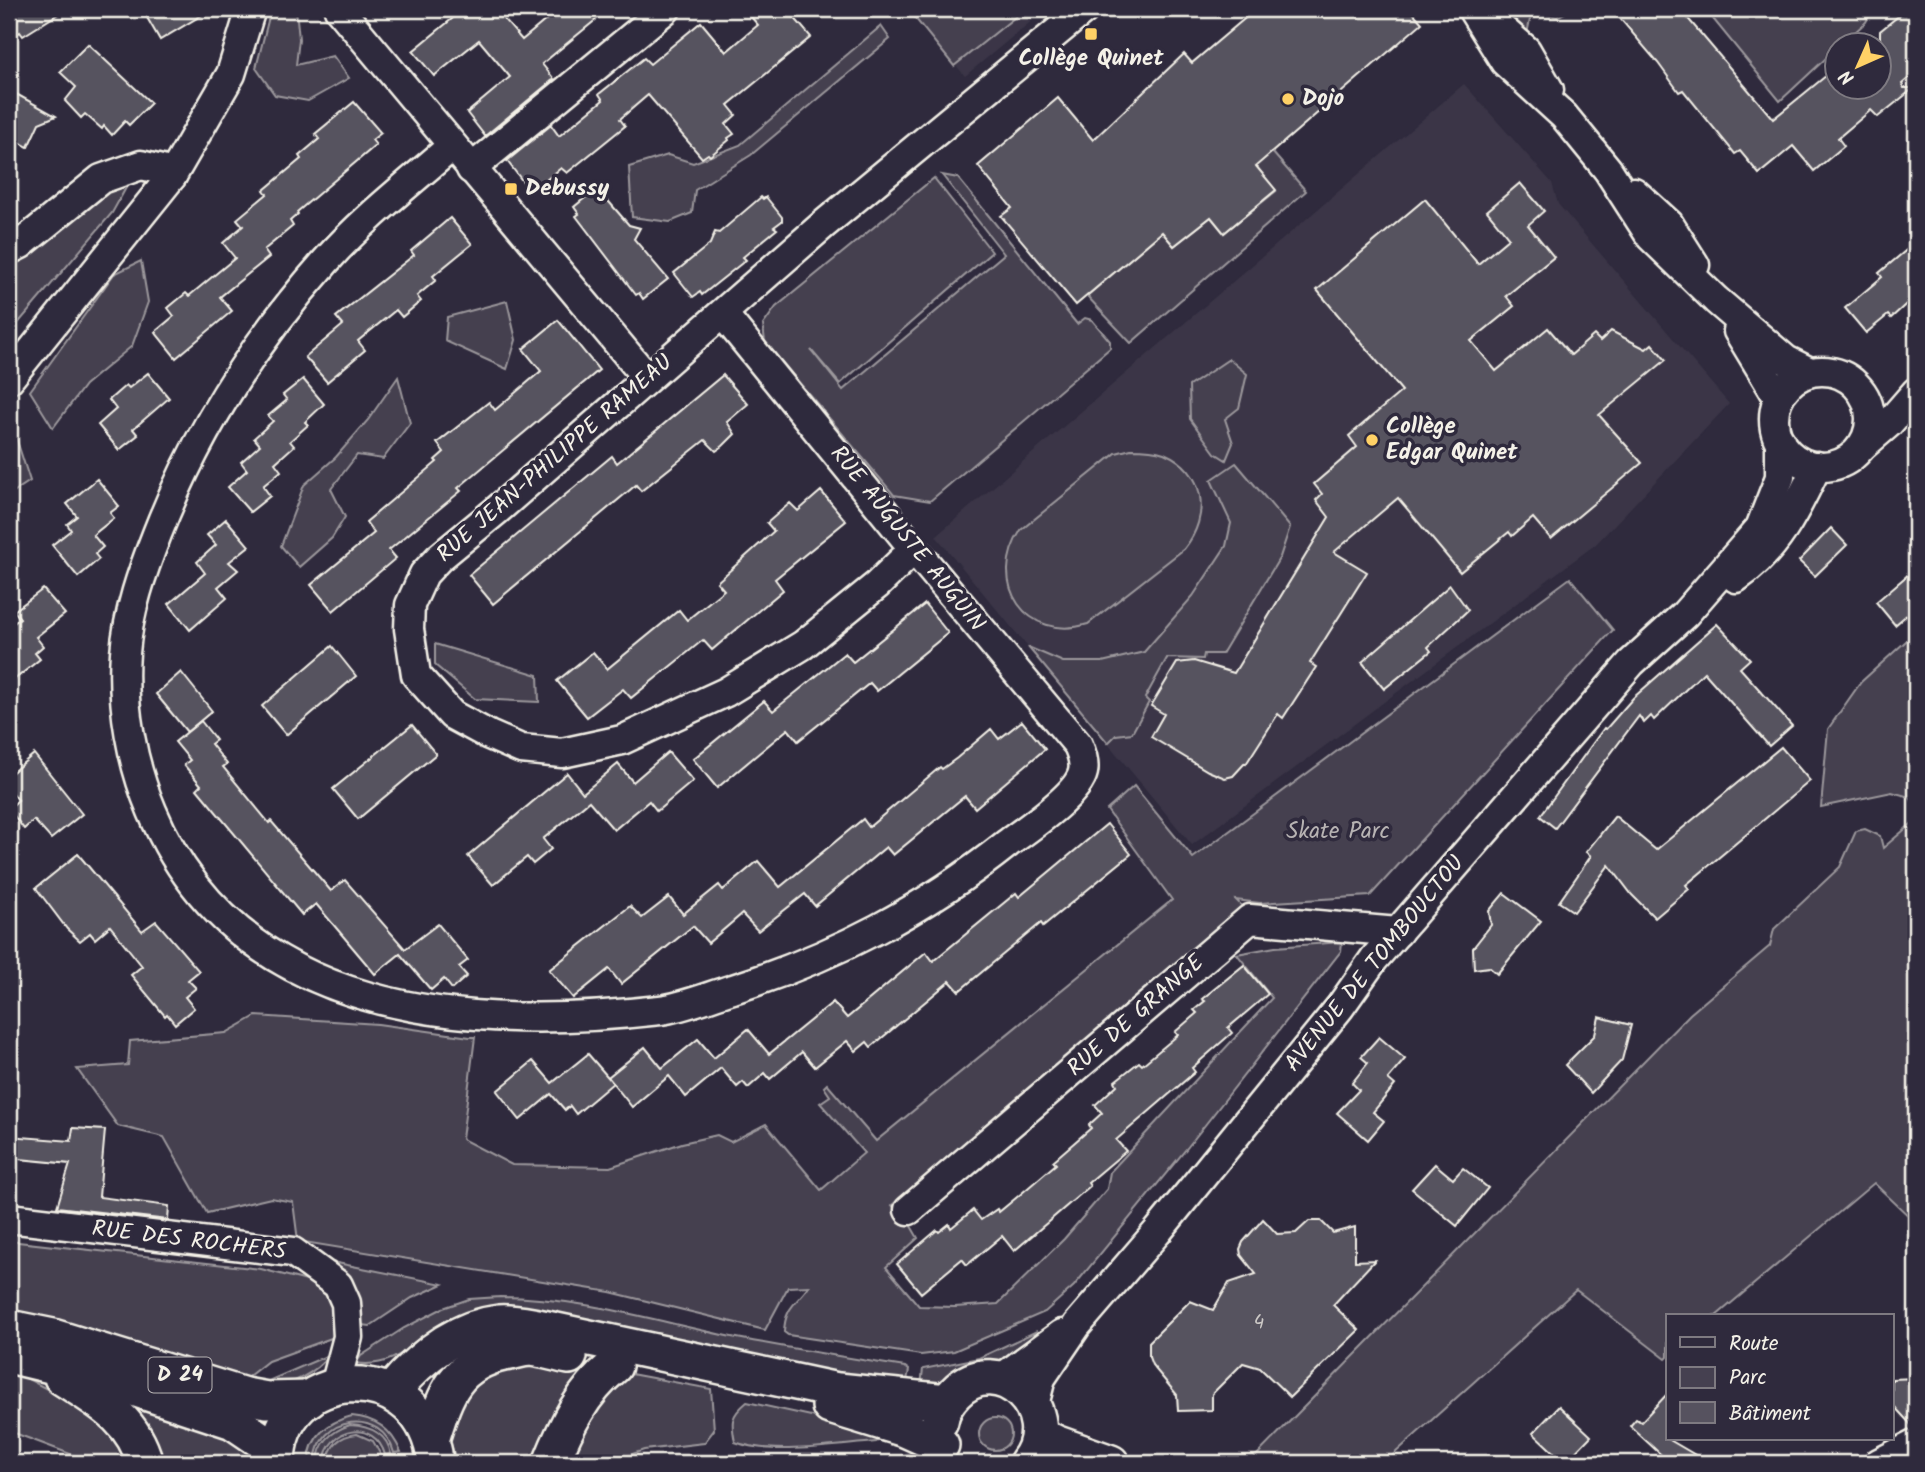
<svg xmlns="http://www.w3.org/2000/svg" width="1925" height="1472" viewBox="0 0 1925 1472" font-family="Kalam,sans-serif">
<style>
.built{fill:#3b3647}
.green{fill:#454050;stroke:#9c989c;stroke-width:2}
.building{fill:#56525f;stroke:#f4f1e8;stroke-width:2}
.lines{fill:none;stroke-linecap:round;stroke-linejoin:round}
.minor-casing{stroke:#f4f1e8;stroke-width:33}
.major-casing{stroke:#f4f1e8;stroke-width:40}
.minor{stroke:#2f2a3d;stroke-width:28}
.major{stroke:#2f2a3d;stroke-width:35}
.poi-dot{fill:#ffd166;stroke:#2f2a3d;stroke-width:2.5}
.labels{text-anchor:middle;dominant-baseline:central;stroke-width:7;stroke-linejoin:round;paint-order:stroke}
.number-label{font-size:19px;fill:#ccc9c6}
.shield{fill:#2f2a3d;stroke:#b9b5b5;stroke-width:2}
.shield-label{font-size:21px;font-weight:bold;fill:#f4f1e8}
.poi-label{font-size:23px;font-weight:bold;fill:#f4f1e8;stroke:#2f2a3d;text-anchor:start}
.street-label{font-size:23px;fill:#f4f1e8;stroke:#2f2a3d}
.park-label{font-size:23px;fill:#b7b3b3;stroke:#2f2a3d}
</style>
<rect width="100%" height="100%" fill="#2f2a3d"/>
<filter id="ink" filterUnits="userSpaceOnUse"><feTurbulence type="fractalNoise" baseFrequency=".0143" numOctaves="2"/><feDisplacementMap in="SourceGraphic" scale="14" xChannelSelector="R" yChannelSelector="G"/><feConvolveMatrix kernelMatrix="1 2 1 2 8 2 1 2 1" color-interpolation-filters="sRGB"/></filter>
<g filter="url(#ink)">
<g class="built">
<path d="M909,9H1046L965,76Z"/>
<path d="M1464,84L1552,183L1558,204L1729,404L1596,544L1192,845L936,536Z"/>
</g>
<g class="green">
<path d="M271,9H296L299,39L296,65L333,56L349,78L308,101L275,95L256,68Z"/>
<path d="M927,9H1025L954,66L915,18Z"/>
<path d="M1501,9H1572L1557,17L1532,10L1527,34Z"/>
<path d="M1705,9H1873L1866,22L1841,45L1838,46L1837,48L1780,101Z"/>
<path d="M881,26L890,39L751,155L695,190L692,213L670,222L632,217L629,167L668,155L693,163L740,145Z"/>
<path d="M1213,84L1306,191L1131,343L1087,296L1162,232L1174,246L1211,217L1224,233L1276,191L1200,97Z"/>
<path d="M942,175L958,178L1077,324L1085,318L1092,320L1110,341V348L930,501L894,495L765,342L763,325L776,307L934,178L992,252L840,384L811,350L843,390L1004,254Z"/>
<path d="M127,186L112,213L9,334V262L113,189Z"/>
<path d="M141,261L148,302L132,346L85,385L53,428L30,391L114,274Z"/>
<path d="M507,301L516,340L507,369L445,341L447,317Z"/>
<path d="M1229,359L1247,374L1239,408L1225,419L1233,443L1226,460L1215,453L1190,419L1189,386Z"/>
<path d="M398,377L410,423L383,459L357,455L331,489L345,517L332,538L299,567L281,546L304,485L336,457L368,420Z"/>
<path d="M10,419L30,481L9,495V420Z"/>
<path d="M1131,449C1141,449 1153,449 1164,453C1206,471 1211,516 1184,549L1088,624C1026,643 986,583 1021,530L1116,453Z"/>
<path d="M1236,463L1290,527L1280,557L1222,654H1204L1203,659L1167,658L1145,698L1149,702L1132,733L1116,735L1108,743L1028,647L1063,662H1102L1144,652L1193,596L1226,546L1231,523L1211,480Z"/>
<path d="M1570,578L1613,630L1370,896L1260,903L1236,900L1249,913L892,1205L911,1226L918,1238L886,1267L919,1306L955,1307L998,1304L1064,1239L1107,1189L1110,1172L1272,998L1237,954L1275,947L1342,942L1341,951L1187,1148L1074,1286L1045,1312L954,1351L921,1355L788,1335L784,1332C785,1307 796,1304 809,1286L788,1287L765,1330L610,1292L298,1241L293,1202L271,1198L207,1213L164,1137L118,1126L77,1069L128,1065L130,1041L226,1033L256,1016L378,1024L470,1037H475L462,1139L512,1165L610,1167L682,1143L717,1135L731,1142L766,1124L821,1190L864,1153L820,1103L830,1096L824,1087L827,1084L876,1141L1172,900L1107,810L1134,786L1193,858Z"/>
<path d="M1916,632V808L1910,797L1892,792L1821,807L1828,729L1861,682Z"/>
<path d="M435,644L538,675L539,702L475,699L435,665Z"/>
<path d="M1916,820V1223L1874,1183L1716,1316H1668V1357L1666,1359L1576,1290L1384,1463H1249L1690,1014L1770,946L1774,929L1840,867L1856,831L1865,829L1880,836L1883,848Z"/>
<path d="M9,1241L261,1269L307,1281L327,1291L337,1307V1336L268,1361L240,1383L9,1316Z"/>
<path d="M327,1261L443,1284L412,1298L370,1326L356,1324Z"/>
<path d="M500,1297C580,1297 659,1322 737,1338C793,1349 849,1358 905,1367L909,1370L905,1392L440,1328C413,1345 391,1369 356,1363L361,1356L404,1328L443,1308L469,1299Z"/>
<path d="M1037,1331L1001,1369L920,1394L923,1369L979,1358Z"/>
<path d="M331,1354C315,1373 290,1388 263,1387L268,1381Z"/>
<path d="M551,1362L599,1374L540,1463H457L450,1441V1419L488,1366Z"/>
<path d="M9,1369L89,1411L121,1438L130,1463H94L9,1431Z"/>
<path d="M631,1374L711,1389L714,1430L704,1443L644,1450L607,1463H563L618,1376Z"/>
<path d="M120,1402L213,1423L247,1448L254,1463H154Z"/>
<path d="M747,1402L843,1423L887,1435L876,1442C836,1445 771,1456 735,1442C731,1422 730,1416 747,1402Z"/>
<path d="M352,1416C376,1418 391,1429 401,1452L394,1453C382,1407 317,1415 315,1463H309C309,1437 328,1422 352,1416Z"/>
<circle cx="995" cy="1434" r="16"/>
<path d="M350,1425C370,1426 387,1434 391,1454L385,1455C375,1419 327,1426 324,1463H318C318,1443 332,1431 350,1425Z"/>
<path d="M357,1434L373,1441L382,1457L361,1458L345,1463H328C329,1446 339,1436 357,1434Z"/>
<path d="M908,1454L921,1455L930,1463H796L807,1459L884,1460Z"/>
</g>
<g class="building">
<path d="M9,9H66L23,36L20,32L9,40Z"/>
<path d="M142,9H212L160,40Z"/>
<path d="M464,9H495L522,40L559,9H609L542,64L554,79L485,136L467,113L510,77L479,40L434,76L413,51Z"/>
<path d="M744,9H787L811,37L728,105L736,115L726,124L734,134L728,138L729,140L710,156L708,154L702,158L648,95L620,119L625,126L567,173L561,168L531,192L507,161L551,125L559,136L603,100L599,94L644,58L650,64L701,22L726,52L758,25Z"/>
<path d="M1256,9H1410L1422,23L1256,166L1276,190L1224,233L1211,217L1174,246L1162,232L1076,305L1001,216L1012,208L978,166L1058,98L1093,140L1184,54L1192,63Z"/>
<path d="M1612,9H1680L1773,119L1838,66V88H1880V31L1907,9H1916V72L1902,84L1904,88H1914L1878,117L1871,110L1838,138L1844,146L1814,171L1793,146L1759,174L1740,151L1735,154L1683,90L1679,92L1658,63Z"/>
<path d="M88,44L151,103L129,125L125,121L112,135L104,126L102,129L85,114L81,118L65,101L76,87L60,72Z"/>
<path d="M9,90L56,116L39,123L28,147L9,136Z"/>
<path d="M354,102L381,133L372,140L376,145L297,212L298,214L290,221L293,226L264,250L269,257L220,297L232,311L176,358L155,332L174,316L168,308L186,293L189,296L235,258L223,243L243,226L237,219L267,194L264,190L301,159L299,156L319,139L315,134Z"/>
<path d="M1520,183L1544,211L1528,225L1554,257L1506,296L1514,306L1471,341L1496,371L1548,328L1571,355L1594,335L1600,341L1611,331L1646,349L1652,344L1666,360L1599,415L1642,463L1551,539L1533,518L1512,536L1509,532L1460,572L1398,498L1334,552L1367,572L1310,663L1316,667L1283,718L1278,714L1246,764L1245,763L1233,776L1225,778L1208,771L1151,737L1164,714L1151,706L1177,663L1194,661L1234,673L1329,517L1316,500L1322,494L1314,484L1357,447L1349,436L1402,391L1317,290L1425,199L1478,264L1509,238L1487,211Z"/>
<path d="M597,188L629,225L640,228L634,239L668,279L643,299L639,293L636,295L576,216L579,214L574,207Z"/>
<path d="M761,197L763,199L766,197L782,217V221L774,227L777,229L743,257L746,260L702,295L700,292L693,297L674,273L710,244L715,232L719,233Z"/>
<path d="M450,218L472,244L433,276L436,280L417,296L421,301L402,317L396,310L358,341L365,350L327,382L305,357L343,325L336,317L414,255L411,251Z"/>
<path d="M1916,242V295L1891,318L1888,315L1866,333L1845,308L1882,277L1879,273Z"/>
<path d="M558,320L599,370L458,488L461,491L389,550L396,558L333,611L311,585L374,533L366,522L437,462L435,460L444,452L437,443L489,402L495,410L541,371L523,349Z"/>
<path d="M148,373L169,398L133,429L138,435L119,450L98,425L116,409L109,400L126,385L129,388Z"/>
<path d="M723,375L748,404L727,422L735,434L723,446L716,451L705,440L641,491L636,485L493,604L469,575L612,456L617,463Z"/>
<path d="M303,379L324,404L305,422L308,425L290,441L294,446L275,463L281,471L263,486L270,496L250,512L228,487L247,470L241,462L260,445L254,438L273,421L268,416L287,400L283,395Z"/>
<path d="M97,479L119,506L110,513L114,518L93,535L103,547L95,554L99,559L78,577L52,545L71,530L67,524L77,516L67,504Z"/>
<path d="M821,491L846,521L775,579L783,590L712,650L703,640L631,698L623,689L587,717L557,681L593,652L607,669L679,610L687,620L724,590L717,582L774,531L767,523L790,503L798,511Z"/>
<path d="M226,519L249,546L229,562L238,570L218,587L227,598L190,630L169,604L205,573L197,562L216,545L207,535Z"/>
<path d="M1831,528L1847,545L1815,576L1799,561Z"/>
<path d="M1916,568V607L1895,625L1876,602Z"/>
<path d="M1450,585L1468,610L1428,647L1431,651L1384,689L1362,662Z"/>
<path d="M43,589L65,614L36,637L43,646L35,653L40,659L9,684V627L20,618L14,611Z"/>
<path d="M925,604L948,633L877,691L870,683L798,741L788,729L717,788L693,759L764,701L773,711L845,653L853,662Z"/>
<path d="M1717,624L1750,659L1740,668L1792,726L1769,746L1704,672L1654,720L1651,716L1644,723L1639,716L1555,828L1540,816L1604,728L1606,729L1633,698Z"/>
<path d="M332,646L356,676L286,735L262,706Z"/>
<path d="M181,672L212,711L187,732L156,694Z"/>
<path d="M201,721L216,740L211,744L227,764L223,767L269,823L271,821L331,891L345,880L405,949L438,924L468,960L459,967L467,976L452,989L444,979L431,990L400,954L375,974L316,904L302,915L197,789L201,785L184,765L190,760L175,742Z"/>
<path d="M1022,721L1045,749L975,808L965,796L893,855L886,847L815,906L805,894L758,931L742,914L708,943L693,926L621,984L609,969L573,998L549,970L630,906L642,918L669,897L683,914L719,885L723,890L758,861L780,887L863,819L869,827L940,767L942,769L957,758L991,729L999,739Z"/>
<path d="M412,725L436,754L358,819L333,789Z"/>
<path d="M1781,747L1810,781L1686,885L1689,889L1655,918L1632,895L1609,865L1574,912L1559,902L1591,856L1586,852L1615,816L1656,850Z"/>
<path d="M668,752L693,781L657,811L649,801L614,830L589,801L543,839L551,849L533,864L527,857L493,885L468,856L567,773L583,793L618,764L633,782Z"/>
<path d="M34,754L82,814L51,839L34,820L24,829L9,809L18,800L9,788V775Z"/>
<path d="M1107,824L1131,854L1043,926L1041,923L959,991L950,981L871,1047L867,1042L856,1051L847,1041L815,1067L802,1052L770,1079L765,1073L748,1088L743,1082L737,1087L721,1068L686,1097L669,1076L632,1107L608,1077L645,1047L662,1068L698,1039L714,1058L748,1029L769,1054L833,1002L847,1018L926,952L933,961L1016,893L1019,897Z"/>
<path d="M78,854L142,931L156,921L199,971L188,980L196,988L185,997L194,1008L175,1024L167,1014L165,1016L131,975L142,966L110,926L95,939L90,933L80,941L67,929L36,888Z"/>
<path d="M1504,893L1541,921L1497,974L1489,967L1474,969L1473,948L1491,925L1489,911Z"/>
<path d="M1244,965L1268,994L1228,1028L1232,1033L1192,1068L1195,1072L1116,1140L1126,1151L1088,1183L1090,1186L1014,1251L1002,1236L967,1265L962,1259L921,1293L897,1264L937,1230L939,1232L949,1224L951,1228L973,1210L981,1220L997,1209L999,1212L1022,1193L1056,1164L1053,1161L1091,1128L1089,1125L1102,1113L1095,1105L1117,1085L1115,1081L1139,1062L1142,1065L1178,1035L1175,1032L1197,1013L1194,1010L1205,1001L1202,999Z"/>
<path d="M1599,1017L1631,1025L1622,1060L1591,1093L1565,1065L1595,1035Z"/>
<path d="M1379,1037L1405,1059L1388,1079L1395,1085L1373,1112L1384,1121L1368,1140L1337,1113L1359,1090L1352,1083L1368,1063L1361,1057Z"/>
<path d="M588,1054L613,1083L576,1114L570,1106L565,1110L551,1094L520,1120L497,1091L533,1061L552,1083Z"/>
<path d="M73,1128L105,1130L99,1197L169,1206L168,1220L57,1207L70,1164L9,1158V1136L71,1141Z"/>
<path d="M1435,1164L1453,1179L1463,1168L1488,1188L1457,1226L1412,1189Z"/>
<path d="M1263,1219L1277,1234L1296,1233L1309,1221H1321L1333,1233L1355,1227V1261L1375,1260L1333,1305L1359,1330L1290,1397L1260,1368L1243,1363L1212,1394V1410L1178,1411L1177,1395L1152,1365L1149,1357V1342L1190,1301L1213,1310L1229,1283L1256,1274L1241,1255L1240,1249L1243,1242Z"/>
<path d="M1916,1378V1427L1914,1428L1892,1404V1379Z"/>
<path d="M1668,1393V1439L1709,1463H1670L1630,1426L1636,1419L1641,1422Z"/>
<path d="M1559,1406L1591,1436L1565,1463L1533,1433Z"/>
</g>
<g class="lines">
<defs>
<g id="minor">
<path d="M339,9L647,378"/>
<path d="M1472,9L1505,62L1564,116L1608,170L1651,237L1716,300L1786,360L1810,372"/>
<path d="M1488,17L1526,50L1549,90"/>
<path d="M452,146C410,183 363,219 326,261C254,342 196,434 157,534C142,572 128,612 125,653C121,705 132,764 152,811C238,1017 468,1032 660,1010C684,1007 709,996 733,989C836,956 924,910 1008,843C1027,829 1078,795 1083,772C1085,763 1082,754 1078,745L914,549L723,314"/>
<path d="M471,169L666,9"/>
<path d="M1634,192L1669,224L1695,265"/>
<path d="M9,250L21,244L101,179L141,165L162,170L172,176"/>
<path d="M1738,331L1778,397"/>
<circle cx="1822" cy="419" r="48"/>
<path d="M9,379L172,176L231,74L251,9"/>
<path d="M1861,447L1889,423L1916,392"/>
<path d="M914,549L877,585L803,645L726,692L622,740L562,753L521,749L489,735L452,715L416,675L409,629L410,605L424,574L439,558L496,511L823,225L1085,9"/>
<path d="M1736,578C1777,550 1796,510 1817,466"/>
<path d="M909,1210L1250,919L1398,932"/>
<path d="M9,1218L293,1252L338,1285L346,1303L348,1337L335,1386"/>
<path d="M999,1380L1062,1334"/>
<path d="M1034,1405L1041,1378L1077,1325L1158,1231L1340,1007L1374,959L1631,663L1685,614L1760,528L1780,477V441"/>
<path d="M1879,1463L1916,1444"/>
</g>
<g id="major">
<path d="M9,1328L53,1337L245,1396L267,1400L309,1399"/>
<path d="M9,1355L100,1377L233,1421L277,1451"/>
<path d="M62,1377C99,1401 133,1418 145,1463"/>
<path d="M391,1392C418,1360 455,1328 499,1323C511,1322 526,1325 538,1327L838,1391L947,1402"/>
<path d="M830,1406L905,1429L941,1445"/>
<path d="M940,1421C942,1409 947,1401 955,1393C998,1348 1066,1412 1027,1463"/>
<path d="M1039,1435L1055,1443L1111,1463"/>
<path d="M431,1440C445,1396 453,1364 504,1353C512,1352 523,1348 531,1348C543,1349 557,1354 569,1356"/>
<path d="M277,1463C278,1365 415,1356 434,1453"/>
<path d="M551,1463C566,1426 582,1392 614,1366"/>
</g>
</defs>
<use href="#minor" class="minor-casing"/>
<use href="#major" class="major-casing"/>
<use href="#minor" class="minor"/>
<use href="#major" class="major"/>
</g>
</g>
<g class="poi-dot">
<rect x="1084" y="27" width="14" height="14" rx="3.5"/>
<circle cx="1288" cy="99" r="7"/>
<rect x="504" y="182" width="14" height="14" rx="3.5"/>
<circle cx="1372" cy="440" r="7"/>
</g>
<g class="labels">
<g class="number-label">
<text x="1259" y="1323">4</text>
</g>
<rect class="shield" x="148.5" y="1357.5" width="63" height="35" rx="5"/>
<g class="shield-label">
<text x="180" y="1375">D 24</text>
</g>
<g class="poi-label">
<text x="1091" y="59" text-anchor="middle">Collège Quinet</text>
<text x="1302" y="99">Dojo</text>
<text x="525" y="189">Debussy</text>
<text x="1386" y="427">Collège<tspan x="1386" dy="26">Edgar Quinet</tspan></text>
</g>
<g class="street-label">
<text transform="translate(555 459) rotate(-41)">RUE JEAN-PHILIPPE RAMEAU</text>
<text transform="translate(907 539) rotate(51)">RUE AUGUSTE AUGUIN</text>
<text transform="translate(1375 964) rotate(-51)">AVENUE DE TOMBOUCTOU</text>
<text transform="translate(1136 1016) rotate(-41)">RUE DE GRANGE</text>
<text transform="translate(189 1241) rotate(7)">RUE DES ROCHERS</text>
</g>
<g class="park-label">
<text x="1338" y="832">Skate Parc</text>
</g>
</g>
<rect width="1925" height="1472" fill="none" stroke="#2f2a3d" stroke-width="35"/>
<rect x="18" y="18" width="1890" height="1437" fill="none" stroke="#f4f1e8" stroke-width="2.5" filter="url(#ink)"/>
<rect x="1666" y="1314" width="228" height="126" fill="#2f2a3d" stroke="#7e7a81" stroke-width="2"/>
<rect x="1680" y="1337" width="35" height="10" fill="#2f2a3d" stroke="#7e7a81" stroke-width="2"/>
<text x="1729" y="1350" font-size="21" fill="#f4f1e8">Route</text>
<rect x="1680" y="1367" width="35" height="21" fill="#454050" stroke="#7e7a81" stroke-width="2"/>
<text x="1729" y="1384" font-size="21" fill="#f4f1e8">Parc</text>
<rect x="1680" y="1402" width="35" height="21" fill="#56525f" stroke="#7e7a81" stroke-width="2"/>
<text x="1729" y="1420" font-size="21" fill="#f4f1e8">Bâtiment</text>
<g transform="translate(1858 66) rotate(225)"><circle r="33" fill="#2f2a3d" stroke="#7e7a81" stroke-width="2"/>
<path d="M0-5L12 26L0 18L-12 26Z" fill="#ffd166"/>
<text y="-10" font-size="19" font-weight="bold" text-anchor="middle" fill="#f4f1e8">N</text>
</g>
</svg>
